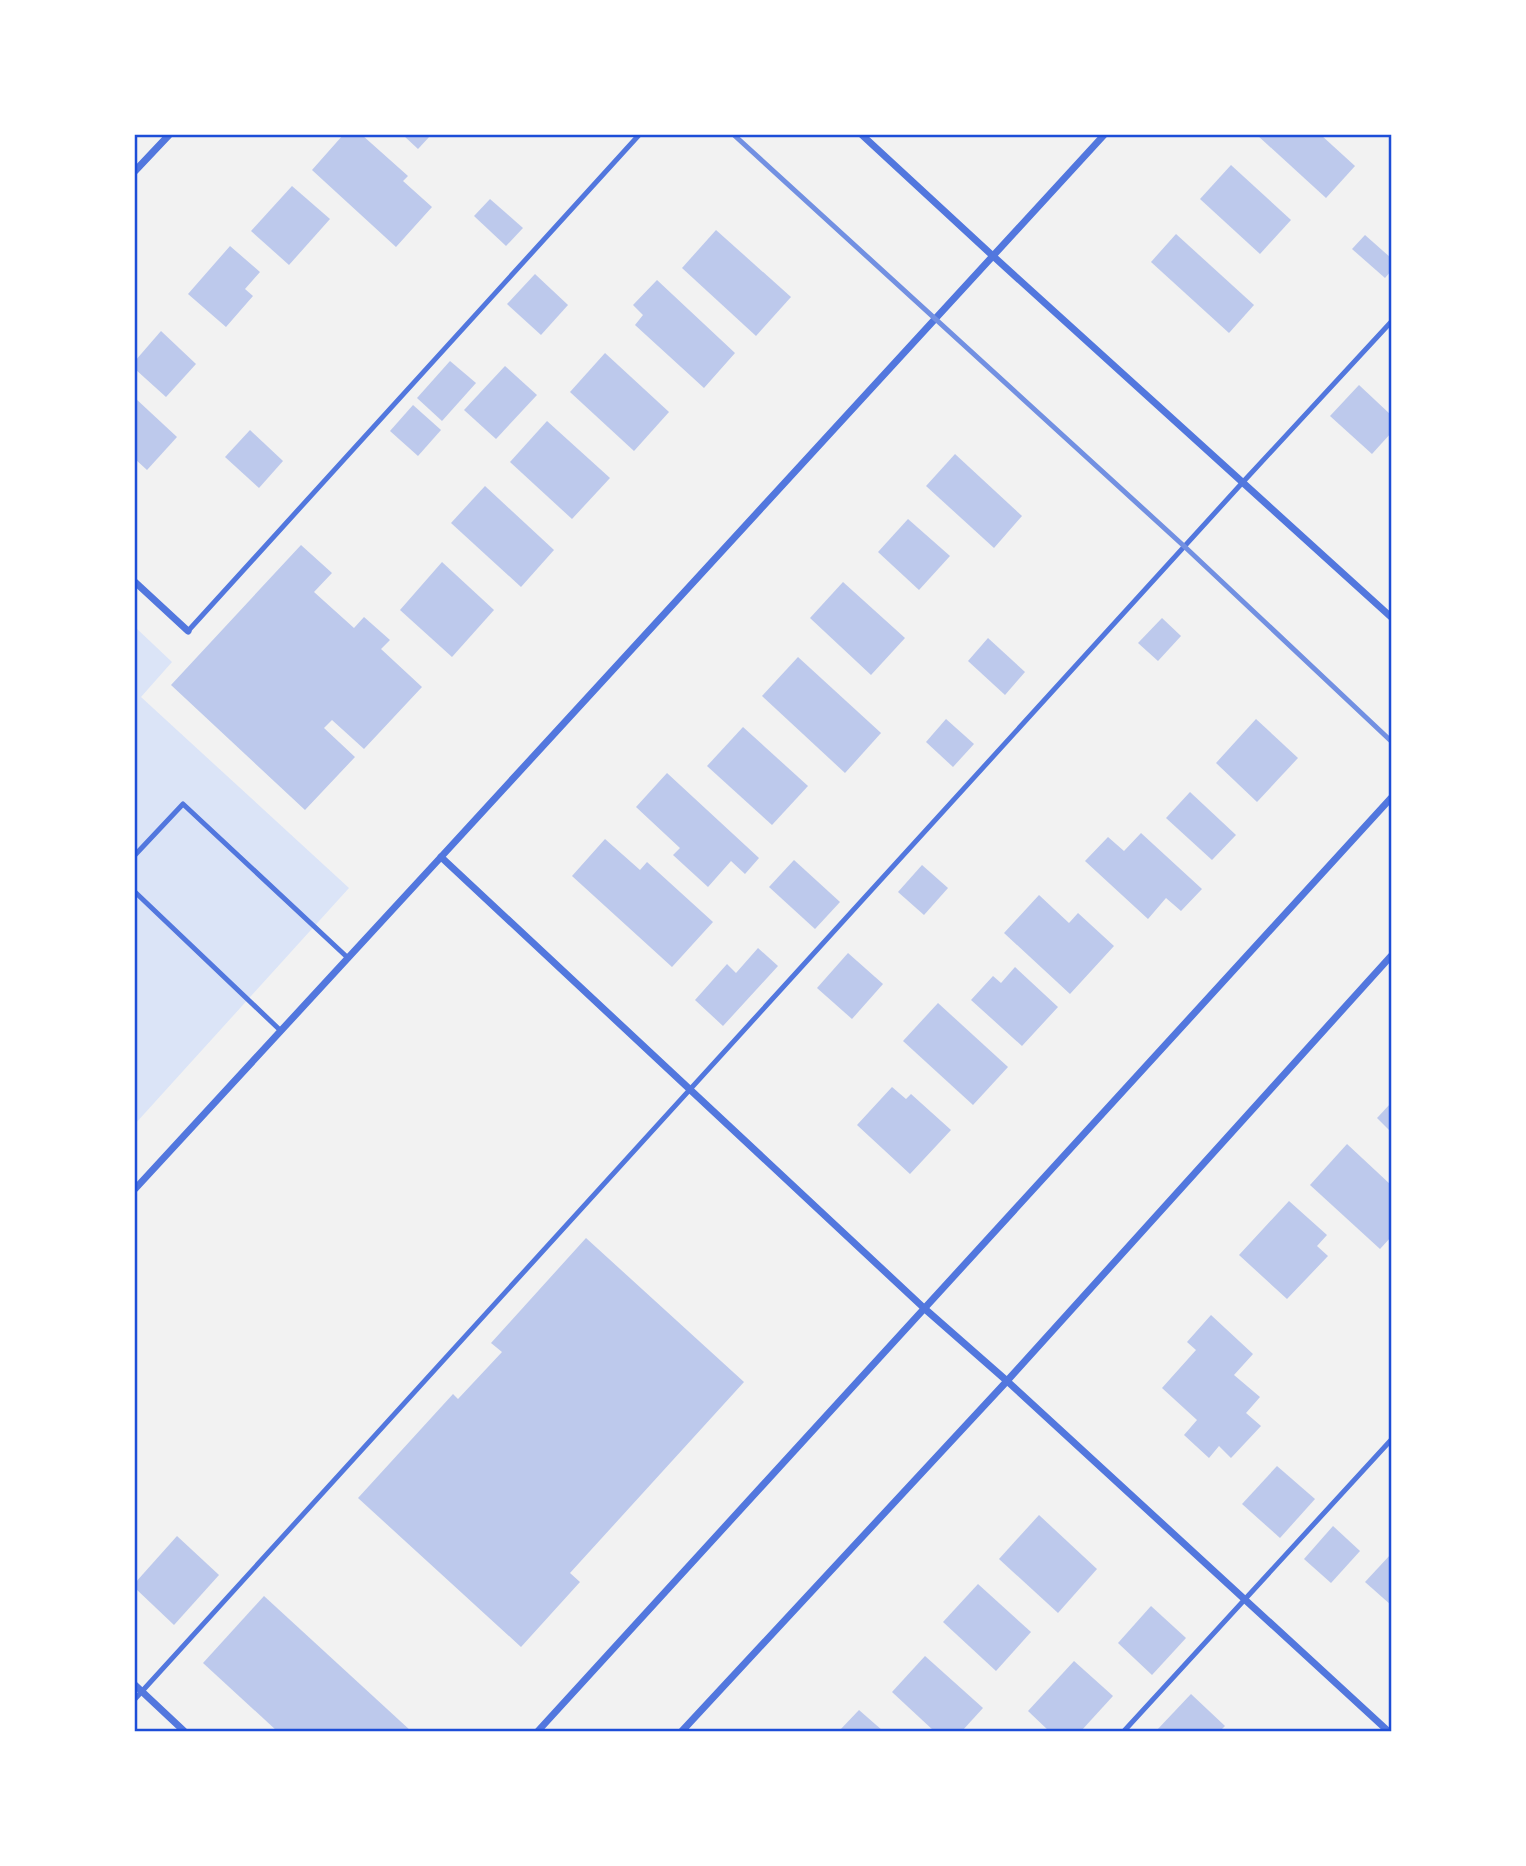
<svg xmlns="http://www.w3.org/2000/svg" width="1526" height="1866" viewBox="0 0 1526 1866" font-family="Barlow,sans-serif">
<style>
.green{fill:#dbe4f7}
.building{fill:#bdc9ec}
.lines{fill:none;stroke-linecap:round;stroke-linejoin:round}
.service{stroke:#5277de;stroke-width:5}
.minor{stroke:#5277de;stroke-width:7}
.rail{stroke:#7290e2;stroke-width:5}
.neatline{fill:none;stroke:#1d4ed8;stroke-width:2.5}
</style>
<rect width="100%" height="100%" fill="#f2f2f2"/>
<path class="green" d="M135,627L172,662L141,697L349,888L135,1124Z"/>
<g class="building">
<path d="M343,135H362L408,176L403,181L432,207L396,247L312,170Z"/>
<path d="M403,135H431L418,149Z"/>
<path d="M1257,135H1321L1355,166L1326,198Z"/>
<path d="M1231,165L1291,220L1260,254L1200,199Z"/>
<path d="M292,186L330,219L289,265L251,231Z"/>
<path d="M490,199L523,228L506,246L474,216Z"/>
<path d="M716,230L791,297L756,336L682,268Z"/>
<path d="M1176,234L1254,305L1229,333L1151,262Z"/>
<path d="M1365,235L1391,258V271L1385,278L1352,249Z"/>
<path d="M230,246L260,272L245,289L253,296L226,327L188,294Z"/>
<path d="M535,274L568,305L541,335L507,304Z"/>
<path d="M657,280L735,353L704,388L635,325L643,315L633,305Z"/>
<path d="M161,331L196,364L166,397L135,369V361Z"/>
<path d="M605,353L669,412L634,451L570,392Z"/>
<path d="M450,361L476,383L442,421L417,398Z"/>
<path d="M505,366L537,395L496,439L464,410Z"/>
<path d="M1359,385L1391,415V433L1372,454L1330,416Z"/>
<path d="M135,398L177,437L147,470L135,459Z"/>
<path d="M413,405L441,430L418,456L390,431Z"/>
<path d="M547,421L610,478L572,519L510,462Z"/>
<path d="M250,430L283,461L259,488L225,457Z"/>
<path d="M955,454L1022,516L994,548L926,486Z"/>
<path d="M485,486L554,550L521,587L451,523Z"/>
<path d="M908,519L950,556L919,590L878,552Z"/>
<path d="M301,545L332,573L314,592L354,628L364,617L390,640L381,649L422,687L364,749L332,720L324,728L355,757L305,810L171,685Z"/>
<path d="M442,562L494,610L452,657L400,610Z"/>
<path d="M843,582L905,638L871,675L810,618Z"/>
<path d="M1162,618L1181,636L1158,661L1138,643Z"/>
<path d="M988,638L1025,672L1005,695L968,661Z"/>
<path d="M798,657L881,733L845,773L762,696Z"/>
<path d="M946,719L974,744L953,767L926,742Z"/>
<path d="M1256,719L1298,758L1257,802L1216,763Z"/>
<path d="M743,727L808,786L772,825L707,766Z"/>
<path d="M667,773L759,858L745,874L731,861L708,887L673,855L680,848L636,807Z"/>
<path d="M1190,792L1236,835L1212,860L1166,818Z"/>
<path d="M1141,833L1202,889L1181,911L1166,898L1148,919L1085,861L1108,837L1124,851Z"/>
<path d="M605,839L640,870L647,862L713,922L672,967L572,876Z"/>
<path d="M794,860L840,902L815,929L769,887Z"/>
<path d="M922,865L948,888L924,915L898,892Z"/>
<path d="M1039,895L1069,923L1078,913L1114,946L1070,994L1004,933Z"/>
<path d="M758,948L778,966L723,1026L695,1000L727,964L736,973Z"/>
<path d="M848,953L883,984L852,1019L817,988Z"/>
<path d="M1015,967L1058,1007L1022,1046L971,1000L993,976L1001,983Z"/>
<path d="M938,1003L1008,1067L973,1105L903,1041Z"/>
<path d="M892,1087L906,1099L911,1094L951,1130L910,1174L857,1125Z"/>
<path d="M1391,1103V1132L1377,1118Z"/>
<path d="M1347,1144L1391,1185V1237L1380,1249L1310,1185Z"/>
<path d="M1289,1201L1327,1235L1317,1246L1328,1256L1287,1299L1239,1255Z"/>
<path d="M586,1238L744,1382L570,1573L580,1582L521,1647L358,1498L453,1394L458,1399L502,1352L491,1343Z"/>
<path d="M1211,1315L1253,1354L1234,1375L1260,1397L1246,1413L1261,1426L1231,1458L1219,1446L1209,1458L1184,1435L1197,1420L1162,1388L1196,1350L1187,1342Z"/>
<path d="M1277,1466L1315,1499L1280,1538L1242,1504Z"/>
<path d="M1039,1515L1097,1569L1058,1613L999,1559Z"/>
<path d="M1333,1526L1360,1551L1331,1583L1304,1559Z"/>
<path d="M177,1536L219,1575L174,1625L135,1588V1583Z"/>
<path d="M1391,1554V1605L1365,1582Z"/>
<path d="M978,1584L1031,1632L996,1671L943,1622Z"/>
<path d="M264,1596L411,1731H277L203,1663Z"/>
<path d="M1151,1606L1186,1638L1152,1675L1118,1643Z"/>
<path d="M925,1656L983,1708L962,1731H934L892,1692Z"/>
<path d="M1074,1661L1113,1696L1081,1731H1049L1028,1711Z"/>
<path d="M1191,1694L1225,1726L1220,1731H1156Z"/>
<path d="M859,1710L883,1731H839Z"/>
</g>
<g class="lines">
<g class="service">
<path d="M188,631L639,135"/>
<path d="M135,855L183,804L348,958"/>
<path d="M135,892L281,1031"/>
<path d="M135,1699L1243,482L1391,322"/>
<path d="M1124,1731L1391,1440"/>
</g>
<g class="minor">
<path d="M862,135L993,256L1391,617"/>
<path d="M135,171L169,135"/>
<path d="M135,582L188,631"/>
<path d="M441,857L925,1309L1007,1381L1388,1731"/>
<path d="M135,1189L441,857L1104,135"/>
<path d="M135,1685L184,1731"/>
<path d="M538,1731L1391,798"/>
<path d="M682,1731L1007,1381L1391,956"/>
</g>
<path class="rail" d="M734,135L1185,547L1391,741"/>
</g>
<rect width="1526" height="1866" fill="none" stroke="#ffffff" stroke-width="273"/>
<rect x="136" y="136" width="1254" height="1594" class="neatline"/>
</svg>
